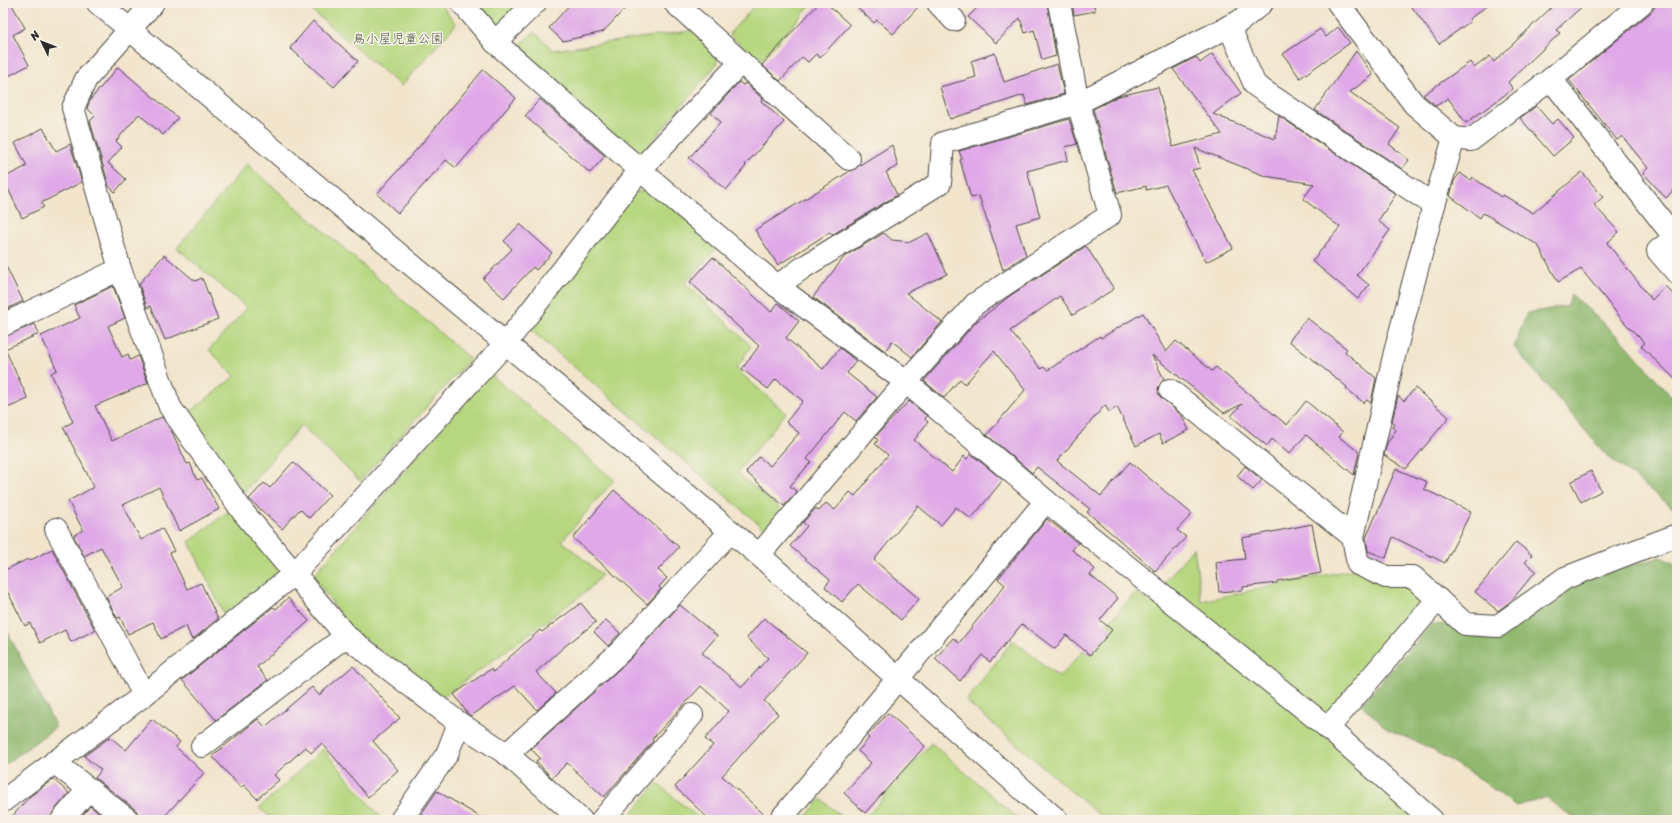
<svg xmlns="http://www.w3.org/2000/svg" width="1680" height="823" viewBox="0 0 1680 823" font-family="Sriracha,'Klee One',sans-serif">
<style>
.green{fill:#b6d77f;stroke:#708155}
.forest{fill:#90b86e;stroke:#5e724c}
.building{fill:#dfa8e7}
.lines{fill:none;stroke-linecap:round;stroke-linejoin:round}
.minor-casing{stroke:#494743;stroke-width:24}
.minor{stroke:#fff;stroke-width:22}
.labels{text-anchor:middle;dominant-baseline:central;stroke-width:3;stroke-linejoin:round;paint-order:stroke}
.park-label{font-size:13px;fill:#4e5640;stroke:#f7f3e8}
</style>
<rect width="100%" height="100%" fill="#f7f3e8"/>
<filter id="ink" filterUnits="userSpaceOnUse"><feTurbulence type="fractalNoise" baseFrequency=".025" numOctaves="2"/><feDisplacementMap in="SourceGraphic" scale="8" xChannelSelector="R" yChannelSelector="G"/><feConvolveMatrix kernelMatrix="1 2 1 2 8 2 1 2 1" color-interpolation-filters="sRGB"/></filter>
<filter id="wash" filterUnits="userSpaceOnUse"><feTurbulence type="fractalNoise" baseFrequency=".012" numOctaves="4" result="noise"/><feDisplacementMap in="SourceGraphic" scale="16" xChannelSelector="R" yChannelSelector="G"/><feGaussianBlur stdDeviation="0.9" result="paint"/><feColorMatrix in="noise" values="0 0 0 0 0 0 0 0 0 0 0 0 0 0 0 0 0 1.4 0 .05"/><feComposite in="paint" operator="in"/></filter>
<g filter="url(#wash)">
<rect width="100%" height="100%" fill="#f2e5cc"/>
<g class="green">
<path d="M303,3H440L456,24L401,86Z"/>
<path d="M475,3H522L495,29Z"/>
<path d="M757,3H813L759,62L729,34Z"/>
<path d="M697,30L719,50L716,65L645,150L627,151L524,57L521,44L534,32L553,50Z"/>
<path d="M247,164L470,359L360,481L301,425L244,492L186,415L235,376L209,350L247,308L177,248Z"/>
<path d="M654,191L717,248L685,283L751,346L736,369L786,413L737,473L785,513L768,532L526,326L636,192Z"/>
<path d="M489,373L614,480L562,541L602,575L587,591L443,697L351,629L313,576Z"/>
<path d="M230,510L281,573L226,618L189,542Z"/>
<path d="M1194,547L1201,601L1355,569L1410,584L1428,600L1319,730L1420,820H1105L966,701L1013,640L1059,677L1136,592L1149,602Z"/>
<path d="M931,743L1020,820H906L901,816L897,820H864Z"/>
<path d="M323,749L383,820H274L259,808Z"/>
<path d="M657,783L701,820H626Z"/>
<path d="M821,799L845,820H803Z"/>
</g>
<g class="forest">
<path d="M1571,294L1625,343L1677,403V511L1606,455L1514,347L1527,313L1568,306Z"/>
<path d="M1661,557L1677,565V820H1577L1546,798L1516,806L1481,780L1428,747L1387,729L1361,704L1432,624L1498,626L1565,578L1594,577Z"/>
<path d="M3,623L56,727L3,766Z"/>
</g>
<g id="blocks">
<g class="building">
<path d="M3,3H11L25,28L13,35L29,65L3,79Z"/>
<path d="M571,3H630L603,32L563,41L549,28Z"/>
<path d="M819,3H826L850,25L820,58L816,54L808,62L802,57L780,81L762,65Z"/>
<path d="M852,3H922L893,34L877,20L874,23Z"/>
<path d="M982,3H1047L1056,56L1042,60L1034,30L1025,33L1020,18L996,43L968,17Z"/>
<path d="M1072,3H1094L1095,11L1074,15Z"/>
<path d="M1409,3H1491L1469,19L1471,21L1439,44Z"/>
<path d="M1556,3H1586L1556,30L1560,33L1508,82L1513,89L1466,123L1448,98L1436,106L1423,95L1470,62L1474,68L1490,56L1494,62Z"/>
<path d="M1658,3H1677V186L1666,198L1643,173L1648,168L1622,136L1617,140L1569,80L1650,13Z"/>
<path d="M313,21L358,61L334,87L290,48Z"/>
<path d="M1338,27L1350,43L1300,78L1283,54L1320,29L1326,37Z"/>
<path d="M1356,51L1373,75L1350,92L1400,128L1389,144L1409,160L1402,169L1315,110Z"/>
<path d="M995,53L1004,82L1057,64L1064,94L1027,105L1024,95L950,119L940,87L976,77L971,61Z"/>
<path d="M1212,54L1241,93L1213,114L1275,139L1279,116L1396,194L1378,221L1390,230L1357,275L1369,285L1358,299L1312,261L1340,227L1303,199L1314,184L1265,176L1195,148L1200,168L1192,170L1233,248L1206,262L1166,185L1146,190V186L1117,193L1093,109L1119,96L1158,87L1173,147L1222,134L1173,69L1196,57L1200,63Z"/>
<path d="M118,67L178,118L163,135L139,114L116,141L122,147L108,163L126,179L115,192L109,186L90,121L95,116L87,108L90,100Z"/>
<path d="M483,70L516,98L456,168L446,160L398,213L377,194L424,141Z"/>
<path d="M739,82L743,85L745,83L763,99L761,101L784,122L745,165L746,166L726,190L689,158L721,122L711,113Z"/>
<path d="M540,99L605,156L590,173L525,116Z"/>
<path d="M1536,106L1552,124L1558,119L1574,138L1553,156L1520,118Z"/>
<path d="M1069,119L1077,144L1065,147L1068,160L1027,171L1040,217L1016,224L1026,255L1003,270L979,196L971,198L960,160L962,159L959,151Z"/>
<path d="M43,128L56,151L70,144L82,182L41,203L44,207L22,218L3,178L27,166L15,143Z"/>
<path d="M892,145L898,166L886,172L897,195L832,235L830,232L778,265L755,230Z"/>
<path d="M1582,172L1603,197L1594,205L1619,232L1607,243L1652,300L1665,286L1677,298V381L1641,346L1645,343L1624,322L1581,269L1558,282L1538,245L1483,213L1480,218L1450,196L1454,181L1460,173L1470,180L1472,177L1501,197L1503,195L1533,213Z"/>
<path d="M520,224L552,253L536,270L533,267L504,298L483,279L512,249L504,241Z"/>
<path d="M884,233L892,240L910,242L928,233L947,274L906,293L942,322L912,357L892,341L885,351L813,297L845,256Z"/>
<path d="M1086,246L1114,289L1073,315L1060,296L1010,331L1041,369L1043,367L1048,370L1100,336L1101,338L1143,313L1166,352L1176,341L1212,371L1216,367L1287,425L1306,401L1343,432L1339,437L1359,452L1354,475L1306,435L1289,454L1272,439L1267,446L1231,416L1242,404L1224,413L1152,355L1164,379L1158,388L1159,395L1182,416L1189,430L1163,443L1159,434L1136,446L1117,407L1109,412L1105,405L1057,461L1101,496L1130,462L1192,514L1177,530L1186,537L1155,571L1087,512L1090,509L1037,467L1032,473L987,435L1025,390L994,351L965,384L960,379L944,398L924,381L976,322L1011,295Z"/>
<path d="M164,255L195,281L202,278L218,319L165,340L151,306L147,308L139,284Z"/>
<path d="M713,257L771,312L778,303L799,321L786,338L823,369L840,348L856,361L847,373L877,397L856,421L845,412L807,459L811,462L790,486L797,492L784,506L746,472L759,457L770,466L799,433L786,422L803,401L776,379L768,389L742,369L759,346L690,282Z"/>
<path d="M3,260L23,301L3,311Z"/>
<path d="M113,286L125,318L108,326L122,357L128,354L130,360L138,356L148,383L95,406L112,441L162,417L171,430L187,464L190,463L197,480L202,478L219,509L179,531L159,487L123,505L141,540L162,528L174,551L170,553L187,589L201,583L218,619L192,640L186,626L161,639L153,622L128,634L120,617L117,618L106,597L123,587L101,547L84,556L74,537V535L83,530L68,501L94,487L63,427L73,422L51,373L57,370L41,336L80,318L74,305Z"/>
<path d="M1307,318L1347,349L1345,352L1376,378L1371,403L1367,400L1364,403L1346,388L1347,387L1289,341Z"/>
<path d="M35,324L39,334L5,349L28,399L3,410V337Z"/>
<path d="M1415,388L1449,417L1406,469L1384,455L1387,443L1396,430L1392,427L1395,424L1392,421L1398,396L1404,401Z"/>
<path d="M909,401L927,416L925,419L928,422L914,440L952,472L964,456L967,459L971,454L1003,480L971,519L956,507L941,525L918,506L874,560L919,599L901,620L858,584L842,602L825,587L830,580L790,546L807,526L803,522L816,508L819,511L826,503L835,510L850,492L855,496L888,455L875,444L878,440L875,437Z"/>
<path d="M293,462L330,495L309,518L300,509L282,529L249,499L264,483L270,488Z"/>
<path d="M1245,466L1262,480L1253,490L1237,476Z"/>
<path d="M1396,469L1427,482L1424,489L1471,512L1445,563L1393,537L1386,558L1368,551L1366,538Z"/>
<path d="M1591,471L1601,491L1581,502L1571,482Z"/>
<path d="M614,490L679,547L658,570L667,578L659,587L661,589L647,604L573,538Z"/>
<path d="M1047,519L1078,543L1072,550L1095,569L1090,575L1118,598L1100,620L1112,630L1090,655L1066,635L1055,649L1022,624L990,662L982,655L960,681L935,659L953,638L959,643L1005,585L998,579Z"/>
<path d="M1312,524L1321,573L1277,581V583L1243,587V590L1219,592L1216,562L1245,559L1242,538Z"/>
<path d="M1516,542L1532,555L1525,562L1536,571L1511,601L1498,611L1475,592Z"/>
<path d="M52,549L95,630L71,642L65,630L40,643L30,623L25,626L3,583V571L28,559L29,561Z"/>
<path d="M288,598L309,621L257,667L268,680L216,720L182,680L273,607L276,609Z"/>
<path d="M581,603L596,622L565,646L536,672L556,693L537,710L515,686L471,716L467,713L454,694L491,669L493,672L540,630L542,632Z"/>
<path d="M680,605L717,636L702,653L742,687L768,658L747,638L764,618L807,653L764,701L778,714L722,776L768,818V820H710L675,787L713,745L705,739L729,711L701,686L652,739L653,741L604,797L567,763L552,778L536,761L540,758L531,749L629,660Z"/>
<path d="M606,620L620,633L608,646L594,632Z"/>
<path d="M353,666L400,718L373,741L398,770L368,797L322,743L311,753L306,747L274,775L279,780L257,799L244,785L241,788L212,756L258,719L265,727L312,687L319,695Z"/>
<path d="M888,713L925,746L865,813L844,793L871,763L858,751L869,738L867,736Z"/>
<path d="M152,719L180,742L176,747L204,773L161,820H140L136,810L95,778L101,770L84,756L110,737L126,750Z"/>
<path d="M53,779L69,793L53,812L50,820H9L29,797Z"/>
<path d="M437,791L485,820H417Z"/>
<path d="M90,806L108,820H79Z"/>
</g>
</g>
</g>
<g filter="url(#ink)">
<use href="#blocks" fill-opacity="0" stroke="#494743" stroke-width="1"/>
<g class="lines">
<defs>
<g id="minor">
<path d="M98,3L759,555L1057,820"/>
<path d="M153,3L86,79L73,108L120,269L170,407L243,512L346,636L459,723L507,754L581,820"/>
<path d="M462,3L495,42L640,170L777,286L906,382L1046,501L1328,728L1432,820"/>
<path d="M675,3L849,159"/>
<path d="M938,3L954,20"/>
<path d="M1338,3L1414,104L1454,138L1471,140L1551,79L1642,3"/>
<path d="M1229,26L1255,85L1434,205"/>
<path d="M495,42L535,3"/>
<path d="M1551,79L1675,238"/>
<path d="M1454,138L1434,205L1395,352L1353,537L1358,564L1386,577H1413L1465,624L1498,626L1565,578L1677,535"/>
<path d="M1677,236L1658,251L1677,273"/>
<path d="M777,286L804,267L940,183L943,143L1078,103L1240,21L1262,3"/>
<path d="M3,325L120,269"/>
<path d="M1170,390L1353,537"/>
<path d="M56,529L144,695"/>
<path d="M759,555L906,382L975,304L1110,215L1078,103L1059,3"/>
<path d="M1328,728L1438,599"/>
<path d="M202,746L346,636"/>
<path d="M507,754L621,651L730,532"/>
<path d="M54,762L128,820"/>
<path d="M3,801L144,695L295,573L506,343L640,170L741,62"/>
<path d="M62,820L88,790"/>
<path d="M401,820L447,754L459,723"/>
<path d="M602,820L692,715"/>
<path d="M780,820L1046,501"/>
</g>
</defs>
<use href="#minor" class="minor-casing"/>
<use href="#minor" class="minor"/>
</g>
</g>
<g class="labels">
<g class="park-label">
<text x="398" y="38">鳥小屋児童公園</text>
</g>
</g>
<rect width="1680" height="823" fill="none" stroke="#f7f3e8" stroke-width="16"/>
<g transform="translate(42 42) rotate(313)" stroke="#f7f3e8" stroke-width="3" paint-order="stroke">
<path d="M0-3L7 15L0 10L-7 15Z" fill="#2b2b2b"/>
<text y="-6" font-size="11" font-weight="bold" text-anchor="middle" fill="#2b2b2b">N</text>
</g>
</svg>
